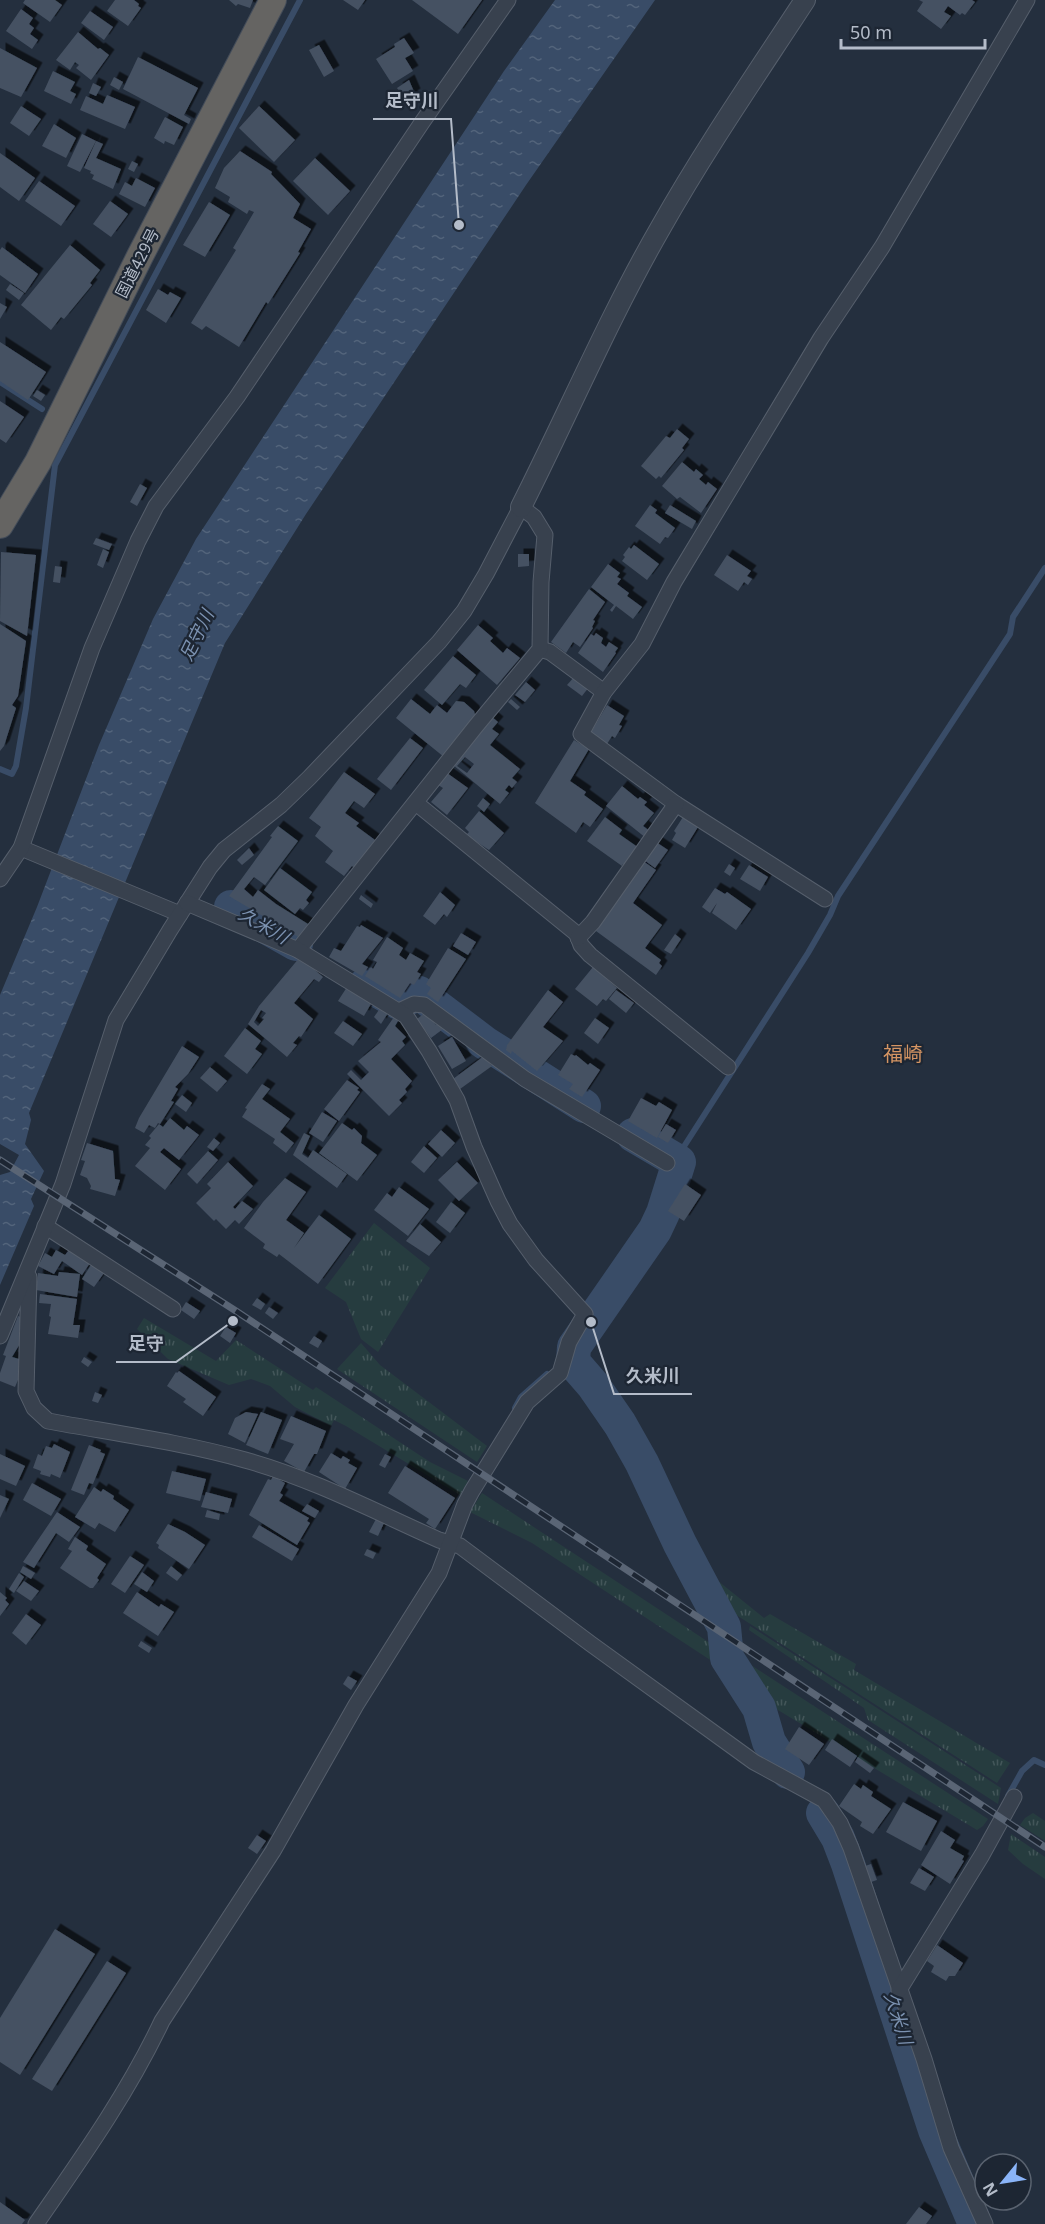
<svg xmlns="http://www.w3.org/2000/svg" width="1045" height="2224" viewBox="0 0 1045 2224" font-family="'Noto Sans','Noto Sans JP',sans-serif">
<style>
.grass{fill:url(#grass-tufts)}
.water{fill:url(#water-ripples)}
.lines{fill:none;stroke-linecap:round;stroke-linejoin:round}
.stream{stroke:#394c67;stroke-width:6}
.river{stroke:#394c67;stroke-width:34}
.building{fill:#455162;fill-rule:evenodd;filter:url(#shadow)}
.minor-casing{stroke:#565f6c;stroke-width:17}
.tertiary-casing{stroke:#565f6c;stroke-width:22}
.trunk-casing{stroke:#434c59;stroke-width:28}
.minor{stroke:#38414e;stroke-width:15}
.tertiary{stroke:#38414e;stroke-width:20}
.trunk{stroke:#656462;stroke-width:26}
.rail-casing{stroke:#5a6575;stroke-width:7}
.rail{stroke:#1d2633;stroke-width:4.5;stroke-dasharray:14;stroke-linecap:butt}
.labels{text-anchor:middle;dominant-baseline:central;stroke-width:4.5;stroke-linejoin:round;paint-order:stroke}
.street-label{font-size:16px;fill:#b4bcc9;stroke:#1d2633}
.water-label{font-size:18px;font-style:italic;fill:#7c92b1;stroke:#1d2633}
.quarter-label{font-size:20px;fill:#d59563;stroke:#1d2633}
.leader{fill:none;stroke:#b4bcc9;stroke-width:2}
.callout-dot{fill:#b4bcc9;stroke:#1d2633;stroke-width:2}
.callout-label{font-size:18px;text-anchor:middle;font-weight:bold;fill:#b4bcc9;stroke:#1d2633;stroke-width:4.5;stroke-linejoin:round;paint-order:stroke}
</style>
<defs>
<pattern id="grass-tufts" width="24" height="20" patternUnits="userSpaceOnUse" patternTransform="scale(1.5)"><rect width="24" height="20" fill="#263c3f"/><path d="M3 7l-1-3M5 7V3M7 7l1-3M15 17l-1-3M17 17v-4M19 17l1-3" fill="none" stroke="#435659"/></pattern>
<pattern id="water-ripples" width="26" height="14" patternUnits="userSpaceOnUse" patternTransform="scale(1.5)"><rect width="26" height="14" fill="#394c67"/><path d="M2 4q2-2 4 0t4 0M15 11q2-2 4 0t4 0" fill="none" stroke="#53647b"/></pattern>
<filter id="shadow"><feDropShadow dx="5.5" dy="-5.5" stdDeviation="0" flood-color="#0009"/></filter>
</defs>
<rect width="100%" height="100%" fill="#242f3e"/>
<g class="grass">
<path d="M374,1223L430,1268L378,1352L361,1339L346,1302L325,1288Z"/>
<path d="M144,1318L216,1361L236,1340L313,1390L316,1387L430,1462L468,1481L460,1495L346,1426L334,1420L331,1426L295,1407L270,1386L251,1379L229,1385L168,1359L137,1329Z"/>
<path d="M361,1343L380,1365L487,1446L477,1462L337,1369Z"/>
<path d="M482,1493L716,1647L724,1669L532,1543L470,1512Z"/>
<path d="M707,1572L764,1618L770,1614L856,1664L854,1670L1010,1763L997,1783L727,1609Z"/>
<path d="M750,1626L1001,1788L998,1804L868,1720L864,1708L749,1630Z"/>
<path d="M737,1656L988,1819L983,1826L977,1830L768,1704C761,1690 753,1677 740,1668Z"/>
<path d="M1033,1813L1045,1821V1841L1020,1825L1025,1818Z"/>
<path d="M1011,1834L1045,1857V1879L1023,1864L1008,1850Z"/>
</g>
<path class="water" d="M555,0H655L526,185L306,514L225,643L29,1113L31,1120L25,1144L44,1171L31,1199L34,1206L0,1285V1175L10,1172L19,1155L0,1144V995L37,907L99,745L153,619L196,539L504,71Z"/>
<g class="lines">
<g class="stream">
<path d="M0,382L42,409"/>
<path d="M0,769L12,774L16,766L26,708L55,465L300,0"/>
<path d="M679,1162L683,1148L808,953L830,915L838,896L1010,634L1013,617L1045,568"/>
<path d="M515,1408L521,1397L547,1374"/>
<path d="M1008,1796L1022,1771L1034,1760L1045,1765"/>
</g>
<g class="river">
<path d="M231,907L296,944"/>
<path d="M366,984L399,1003L419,993L485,1043L584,1106"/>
<path d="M633,1135L679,1162L663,1213L655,1230L574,1347L573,1362L593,1385L620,1424L642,1463L680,1544L724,1627L727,1658L759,1708L769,1742L788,1772"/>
<path d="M823,1813L838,1838L848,1864L935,2130L975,2224"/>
</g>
</g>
<g class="building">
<path d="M25,0H55L62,5L50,22L23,3Z"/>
<path d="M115,0H134L139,4L138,6L141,8L128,26L107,11Z"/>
<path d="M229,0H253L250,8L238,4L236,6Z"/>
<path d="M343,0H365L358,10Z"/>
<path d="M412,0H482L458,34Z"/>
<path d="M919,0H972L975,2L965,15L962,13L960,15L948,6L944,12L951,16L941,29L917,11L923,2Z"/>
<path d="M21,9L33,18L29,24L34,28L30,34L38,40L32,49L6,31Z"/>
<path d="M90,11L113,27L104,40L81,23Z"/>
<path d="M78,32L98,49L100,48L109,55L91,80L76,68L79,65L75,62L70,70L56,60Z"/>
<path d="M404,38L414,53L405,58L413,71L392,84L376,59L395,47L394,44Z"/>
<path d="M319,45L334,71L324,77L309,50Z"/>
<path d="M0,48L37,68L21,97L0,88Z"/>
<path d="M138,57L198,88L184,115L191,119L189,124L123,89Z"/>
<path d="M53,71L75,82L70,91L76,94L71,104L44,91Z"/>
<path d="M114,77L123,82L119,90L110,85Z"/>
<path d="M409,80L415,94L412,96L417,105L411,109L397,88Z"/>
<path d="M93,83L101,87L96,96L89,93Z"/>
<path d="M107,95L135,107L125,129L80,110L86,96L103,104Z"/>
<path d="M21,106L41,119L29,136L10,123Z"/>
<path d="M259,106L295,140L274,162L239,128Z"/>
<path d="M165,117L183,127L174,145L165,141L164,144L154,138Z"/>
<path d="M54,124L76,138L66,158L42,146Z"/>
<path d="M82,134L96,141L80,172L67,166Z"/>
<path d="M96,141L103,144L96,158L121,169L113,189L92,179L94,175L90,173L91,171L84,168Z"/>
<path d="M240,151L272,172L271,174L300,204L293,218L311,229L298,252L300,253L268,304L266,302L239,347L206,326L202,330L191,323L236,250L233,248L254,212L249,210L247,214L228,202L230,197L215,188L224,168Z"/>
<path d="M0,153L35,178L19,201L0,187Z"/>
<path d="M315,158L350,191L328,215L293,181Z"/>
<path d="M132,161L138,164L134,172L128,169Z"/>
<path d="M136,178L155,188L145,207L119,194L125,182L132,186Z"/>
<path d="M39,181L75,206L61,226L25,201Z"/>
<path d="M110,201L128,214L111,237L93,224Z"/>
<path d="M209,202L230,215L205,257L183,245Z"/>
<path d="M70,245L100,270L90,283L92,285L64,319L61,317L51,330L21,305Z"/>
<path d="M2,247L38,274L25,293L0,275V250Z"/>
<path d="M10,284L24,293L19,300L6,290Z"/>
<path d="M158,289L168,295L170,292L181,298L166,323L146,310Z"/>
<path d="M0,303L7,307L0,319Z"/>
<path d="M0,342L46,372L28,400L0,381Z"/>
<path d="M37,390L45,395L41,401L33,396Z"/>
<path d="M0,401L24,417L6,443L0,439Z"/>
<path d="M677,429L689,439L682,448L684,450L661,478L659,476L656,479L641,466L666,436L670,438Z"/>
<path d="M682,462L694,472L696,469L703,475L699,479L706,485L708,482L717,489L701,513L680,497L677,499L662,486Z"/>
<path d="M140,484L147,488L137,506L130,502Z"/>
<path d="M650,505L657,510L655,513L675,528L668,538L665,537L660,544L635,526Z"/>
<path d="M670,505L696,521L692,529L665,513Z"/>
<path d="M96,538L112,544L109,550L93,544Z"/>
<path d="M634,545L659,564L647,580L622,561L625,557L623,555L629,547L631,549Z"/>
<path d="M103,549L109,552L103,568L97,565Z"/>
<path d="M1,552L36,555L27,636L0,621Z"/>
<path d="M518,554H529V566L518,567Z"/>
<path d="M727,555L751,571L747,576L752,579L748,585L744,582L738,591L714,575Z"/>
<path d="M608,564L620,573L617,577L621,579L617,584L629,593L627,596L642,607L633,619L616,606L612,612L610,610L614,605L591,587Z"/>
<path d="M55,566L62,567L60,583L53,582Z"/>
<path d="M589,589L605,602L593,620L595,621L592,627L593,628L580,647L573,642L566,653L551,642Z"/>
<path d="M0,624L26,641L18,696L12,705L16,708L4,746L0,751Z"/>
<path d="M478,625L493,638L490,641L503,653L507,648L520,658L497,685L457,650Z"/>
<path d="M596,633L603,638L601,643L606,647L609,642L618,648L615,652L616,653L603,672L578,653L591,634L594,636Z"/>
<path d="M453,656L476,675L466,688L460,684L442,705L424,690Z"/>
<path d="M575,676L589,687L582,696L567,685Z"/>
<path d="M526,682L535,690L525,702L515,695Z"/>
<path d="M411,699L430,714L437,705L447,713L456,701L464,702L474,711L476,718L444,757L396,718Z"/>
<path d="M511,699L520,707L517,710L508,702Z"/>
<path d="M607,705L624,716L619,725L622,726L615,738L612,736L607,744L590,734Z"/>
<path d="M492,717L498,722L492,729L499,734L490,745L520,769L512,778L517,782L512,788L509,785L505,790L509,793L500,804L452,764ZM465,757L474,764L467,773L457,766Z"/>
<path d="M410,738L423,748L391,790L377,779Z"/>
<path d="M574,740L589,749L570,781L586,792L584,795L603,809L590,827L583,822L576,833L535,803Z"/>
<path d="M344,772L375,794L364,808L354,801L345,813L359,823L356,826L375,840L355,868L352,866L344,876L325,862L333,851L315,836L321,827L309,818Z"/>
<path d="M447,773L468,788L447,815L431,802L443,788L438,785Z"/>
<path d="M622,786L638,799L640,797L647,802L644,805L654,813L643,826L651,832L646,838L606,806Z"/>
<path d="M483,798L490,804L484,812L477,806Z"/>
<path d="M479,811L504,833L489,850L466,835L469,832L465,828Z"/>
<path d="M605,817L622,830L619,834L639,848L626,866L623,864L622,866L587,841Z"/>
<path d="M683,817L698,827L685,848L672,840L676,833L674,831Z"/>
<path d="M278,826L298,841L265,885L254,877L244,889L253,897L258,890L276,904L308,924L300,938L229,896L272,837L270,836Z"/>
<path d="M656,842L668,850L655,868L644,860Z"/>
<path d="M249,848L254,855L242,865L237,860Z"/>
<path d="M643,861L656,870L633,903L662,925L645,948L661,960L659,963L662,966L656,975L596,931Z"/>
<path d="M729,864L735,868L730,876L724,872Z"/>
<path d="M749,865L768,877L760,891L740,879Z"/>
<path d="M280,868L312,892L306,900L309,903L303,910L300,908L295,914L264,890Z"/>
<path d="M715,888L725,894L727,892L751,909L736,930L712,913L717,903L710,913L702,907Z"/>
<path d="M440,892L455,905L447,917L444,914L435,925L423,916Z"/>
<path d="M361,895L373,904L371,908L359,899Z"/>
<path d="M361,925L383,938L362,964L368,967L362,976L329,957L334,948L341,951L357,926L360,927Z"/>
<path d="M461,933L476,942L468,955L453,946Z"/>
<path d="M675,934L681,939L671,954L664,950Z"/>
<path d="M387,937L403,948L399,955L406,960L410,953L424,961L417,972L421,974L414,985L410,983L400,998L365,976L371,967L373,969L377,962L373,960Z"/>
<path d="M448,948L466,959L438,1002L427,994L431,988L426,984Z"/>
<path d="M300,957L323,977L319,982L314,979L294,1003L313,1019L301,1037L299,1036L293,1043L297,1045L287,1057L248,1024L259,1006ZM261,1010L266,1013L262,1018L264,1019L258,1026L254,1022Z"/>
<path d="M593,967L617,988L606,1001L603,999L597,1006L575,989Z"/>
<path d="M347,987L372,1002L364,1016L338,1001Z"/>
<path d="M548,990L563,1002L543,1027L563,1041L537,1071L512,1051L511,1054L506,1050L507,1045Z"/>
<path d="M616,990L634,1003L626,1013L609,999Z"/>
<path d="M381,1007L388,1013L381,1024L374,1017Z"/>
<path d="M426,1012L436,1025L438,1023L443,1029L431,1038L417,1019Z"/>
<path d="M394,1017L398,1021L395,1026L406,1037L402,1041L405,1045L391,1059L412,1081L405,1089L407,1092L399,1100L402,1103L389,1116L347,1074L351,1070L361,1080L369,1072L358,1061L381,1042L378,1040Z"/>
<path d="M595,1018L609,1028L598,1044L584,1033Z"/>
<path d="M343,1021L362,1034L353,1046L334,1033Z"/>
<path d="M245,1028L261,1041L255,1049L262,1054L247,1074L224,1056Z"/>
<path d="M452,1037L466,1061L452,1069L438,1046Z"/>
<path d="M182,1046L199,1057L188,1074L175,1087L178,1089L171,1101L174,1102L160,1124L158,1123L155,1128L149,1125L144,1133L135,1128L139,1118Z"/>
<path d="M571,1054L575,1056L576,1055L588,1065L590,1063L600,1070L582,1097L569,1089L573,1084L558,1075Z"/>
<path d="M484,1056L492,1066L460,1089L453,1079Z"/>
<path d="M210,1067L227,1081L217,1092L200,1078Z"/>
<path d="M347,1080L359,1088L357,1090L360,1092L339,1121L324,1109Z"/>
<path d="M262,1084L270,1089L262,1099L290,1119L280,1132L294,1143L286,1153L273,1143L275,1139L242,1117L247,1109L245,1108Z"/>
<path d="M182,1095L192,1103L186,1112L175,1104Z"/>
<path d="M641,1098L656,1106L659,1102L672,1110L657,1138L628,1121Z"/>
<path d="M322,1112L337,1121L323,1142L309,1133Z"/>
<path d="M170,1118L184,1130L187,1126L199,1135L179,1160L164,1148L160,1152L181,1169L165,1190L135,1166L150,1148L145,1145L151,1138L149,1136L159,1124L163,1127Z"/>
<path d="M342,1123L352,1130L354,1128L362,1136L361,1143L377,1155L357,1181L319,1153Z"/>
<path d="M666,1124L676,1130L668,1143L658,1137Z"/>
<path d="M441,1130L455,1143L442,1157L428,1144Z"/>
<path d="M304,1133L310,1136L302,1154L308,1158L313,1150L347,1174L337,1188L293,1155Z"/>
<path d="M214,1138L220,1143L213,1151L207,1147Z"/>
<path d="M87,1143L113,1151L115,1179L120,1180L115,1196L90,1189L91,1186L87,1178L80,1175L85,1161L81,1160Z"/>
<path d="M424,1146L437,1158L424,1173L411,1162Z"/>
<path d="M208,1151L218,1160L197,1184L187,1174Z"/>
<path d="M228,1162L253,1186L233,1207L235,1209L242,1201L253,1209L239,1224L235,1220L226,1229L216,1219L214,1221L196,1203L211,1188L207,1184Z"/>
<path d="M457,1162L478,1183L459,1201L438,1180Z"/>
<path d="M285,1178L306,1192L286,1220L304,1233L294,1248L319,1215L351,1239L318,1284L279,1254L277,1257L263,1248L265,1244L244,1228L263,1202Z"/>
<path d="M685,1184L701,1195L684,1221L668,1211Z"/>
<path d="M399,1187L429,1209L408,1236L374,1210L387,1193L392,1197Z"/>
<path d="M451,1202L465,1213L450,1233L436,1222Z"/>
<path d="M420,1224L441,1242L429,1256L406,1241Z"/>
<path d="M56,1250L65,1255L69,1250L90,1263L82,1275L62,1261L54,1274L38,1266L45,1253L52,1257Z"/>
<path d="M91,1265L104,1273L94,1287L82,1279Z"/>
<path d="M59,1272L80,1274L77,1297L36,1290L38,1273L58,1276Z"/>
<path d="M40,1294L77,1299L73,1325H80L78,1338L48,1334L51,1317L49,1316L51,1304L39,1303Z"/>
<path d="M257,1298L265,1304L261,1310L252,1305Z"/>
<path d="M186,1302L200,1311L194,1319L181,1310Z"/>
<path d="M269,1307L278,1313L273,1319L265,1313Z"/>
<path d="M18,1316L23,1318V1324L19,1332L22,1334L19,1341L21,1342L12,1357L19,1359L18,1380L15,1387L0,1381V1373L6,1356L3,1355Z"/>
<path d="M226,1327L236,1333L230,1343L220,1336Z"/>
<path d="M314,1336L322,1341L318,1348L309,1343Z"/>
<path d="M84,1357L92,1362L88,1367L81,1362Z"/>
<path d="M179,1371L216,1397L203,1416L183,1402L186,1399L167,1386L176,1372L177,1373Z"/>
<path d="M95,1392L102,1395L98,1403L92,1401Z"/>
<path d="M246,1412L258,1414L245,1443L228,1434L235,1418Z"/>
<path d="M261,1412L282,1420L268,1454L246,1445Z"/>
<path d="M291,1416L326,1431L317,1454H314L304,1472L284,1461L294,1444L280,1439Z"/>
<path d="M54,1444L70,1452L60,1478L51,1474L50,1477L40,1474L41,1471L33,1468L38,1454L42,1456L46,1446L52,1448Z"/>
<path d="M89,1445L101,1450L100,1452L105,1454L93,1484L89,1483L84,1495L71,1490Z"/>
<path d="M331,1453L341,1459L343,1456L350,1460L348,1463L357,1468L345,1489L319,1472Z"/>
<path d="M0,1454L25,1466L16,1486L0,1479Z"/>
<path d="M385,1454L391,1457L385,1468L379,1465Z"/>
<path d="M405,1466L455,1498L435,1529L426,1523L429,1519L388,1493Z"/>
<path d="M172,1471L206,1479L200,1501L166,1493Z"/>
<path d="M273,1476L285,1483L280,1493L283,1495L279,1501L309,1518L307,1521L310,1523L297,1545L249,1515L268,1479L271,1480Z"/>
<path d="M32,1483L61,1499L51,1516L23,1500Z"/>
<path d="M94,1487L101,1492L103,1489L114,1496L113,1499L129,1510L115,1532L99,1523L95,1529L75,1517Z"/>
<path d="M206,1492L232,1499L228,1513L201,1507Z"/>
<path d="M0,1495L9,1499L0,1518Z"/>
<path d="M307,1504L319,1511L315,1518L302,1511Z"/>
<path d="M207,1510L220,1514L219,1520L205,1517Z"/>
<path d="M57,1512L80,1527L69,1542L56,1533L34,1568L23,1562Z"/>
<path d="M376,1519L384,1523L378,1536L369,1532Z"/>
<path d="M168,1524L185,1532L205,1545L189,1569L158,1548L159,1545L156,1543Z"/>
<path d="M259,1525L299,1549L292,1561L252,1537Z"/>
<path d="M75,1537L88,1546L86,1550L106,1564L97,1578L99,1580L93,1588H90L60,1568L72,1551L68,1549Z"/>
<path d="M367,1549L376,1553L373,1559L364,1555Z"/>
<path d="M130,1556L144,1565L125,1593L111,1584Z"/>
<path d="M23,1566L35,1573L31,1579L20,1572Z"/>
<path d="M171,1566L182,1575L177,1581L166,1573Z"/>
<path d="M142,1572L154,1581L147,1592L134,1584Z"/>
<path d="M19,1573L24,1577L14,1593L9,1589Z"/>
<path d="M24,1581L39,1591L31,1601L16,1591Z"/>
<path d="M0,1592L7,1598L5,1600L9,1604L0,1616Z"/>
<path d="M137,1592L159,1607L161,1604L174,1612L158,1636L123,1613Z"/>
<path d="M26,1614L41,1625L26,1645L12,1633Z"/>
<path d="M141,1641L152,1648L149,1653L138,1646Z"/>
<path d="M348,1676L357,1681L351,1690L343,1684Z"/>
<path d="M799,1727L824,1744L809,1765L785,1749Z"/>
<path d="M832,1739L857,1756L850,1767L825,1750Z"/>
<path d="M858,1757L874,1768L870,1773L855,1762Z"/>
<path d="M854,1784L861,1789L863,1785L873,1792L871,1796L891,1809L873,1834L860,1826L862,1822L839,1806Z"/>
<path d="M903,1802L937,1821L921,1851L886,1832Z"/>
<path d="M941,1831L955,1840L950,1848L964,1856L962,1860L964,1861L950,1884L921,1865Z"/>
<path d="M257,1835L266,1841L257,1854L248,1848Z"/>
<path d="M871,1864L877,1880L871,1882L865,1866Z"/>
<path d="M919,1868L934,1877L925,1891L910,1883Z"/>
<path d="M55,1929L95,1954L20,2075L0,2062V2018Z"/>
<path d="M937,1945L963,1963L955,1976H949L946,1981L931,1972L934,1966L927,1961Z"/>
<path d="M107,1961L126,1973L52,2091L32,2079Z"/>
<path d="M0,2202L25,2220L22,2224H0Z"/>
<path d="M919,2207L932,2216L926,2224H906Z"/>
</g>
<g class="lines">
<defs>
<g id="minor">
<path d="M540,649L550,652L604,692"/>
<path d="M416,803L577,934L581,945L590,955L728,1067"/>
<path d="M21,848L180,914"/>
<path d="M0,879L21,848L92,648L138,541L156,506L237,397L423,121L508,0"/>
<path d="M825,899L676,804L581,734L604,692L642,644L674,582L821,338L882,247L1027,0"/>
<path d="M578,938L593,922L676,804"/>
<path d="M399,1011L414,1004L424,1005L525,1079L667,1163"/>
<path d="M45,1226L173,1309"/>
<path d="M29,1277L26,1391L34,1408L48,1421C113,1433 181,1442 245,1460C311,1478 376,1512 439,1540L460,1546L591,1644L754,1762L824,1800L840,1823L851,1848L924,2059L951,2148L985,2224"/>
<path d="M0,1336L63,1184L116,1020L170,930L210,867L224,850L281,805L309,778L439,642L464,611L486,574L521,507L534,517L545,535L541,582L540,649L476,726L298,950"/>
<path d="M899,1990L982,1855L1014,1797"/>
<path d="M36,2224C81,2159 128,2093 162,2021L273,1851L356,1705L439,1573L465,1504L472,1491L527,1402L560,1373L569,1342L585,1314L536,1260L510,1224L498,1201L474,1147L457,1100L429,1051L406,1016L298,950L187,903"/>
</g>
<path id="tertiary" d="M521,507C568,414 609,317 661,227C705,149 756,75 805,0"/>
<path id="trunk" d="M0,525L38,462L140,256L273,0"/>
</defs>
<use href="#minor" class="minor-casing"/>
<use href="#tertiary" class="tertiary-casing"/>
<use href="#trunk" class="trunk-casing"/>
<use href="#minor" class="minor"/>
<use href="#tertiary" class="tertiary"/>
<use href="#trunk" class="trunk"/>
<defs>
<path id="rail" d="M0,1160L236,1311L1045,1847"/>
</defs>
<use href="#rail" class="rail-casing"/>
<use href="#rail" class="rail"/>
</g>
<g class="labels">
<g class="street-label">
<text transform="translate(137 263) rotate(-63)">国道429号</text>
</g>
<g class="water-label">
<text transform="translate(196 635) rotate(-64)">足守川</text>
<text transform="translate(264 925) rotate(30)">久米川</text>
<text transform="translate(899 2018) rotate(72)">久米川</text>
</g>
<g class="quarter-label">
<text x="903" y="1053">福崎</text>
</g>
</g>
<path class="leader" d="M459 225L451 119H373M233 1321L176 1362H116M591 1322L614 1394H692"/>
<g class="callout-dot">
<circle cx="459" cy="225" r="6"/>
<circle cx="233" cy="1321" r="6"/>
<circle cx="591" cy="1322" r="6"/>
</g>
<g class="callout-label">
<text x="412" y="107">足守川</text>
<text x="146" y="1350">足守</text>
<text x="653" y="1382">久米川</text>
</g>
<g transform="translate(1003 2182) rotate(240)"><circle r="28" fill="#1d2633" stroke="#59626f" stroke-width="1.5"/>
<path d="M0-4.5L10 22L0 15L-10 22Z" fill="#8ab4f8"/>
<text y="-9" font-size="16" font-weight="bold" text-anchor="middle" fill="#b4bcc9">N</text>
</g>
<path d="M841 39v9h144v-9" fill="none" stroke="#b4bcc9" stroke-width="3"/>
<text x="850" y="39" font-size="18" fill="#b4bcc9" stroke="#1d2633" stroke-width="4.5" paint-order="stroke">50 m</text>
</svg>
